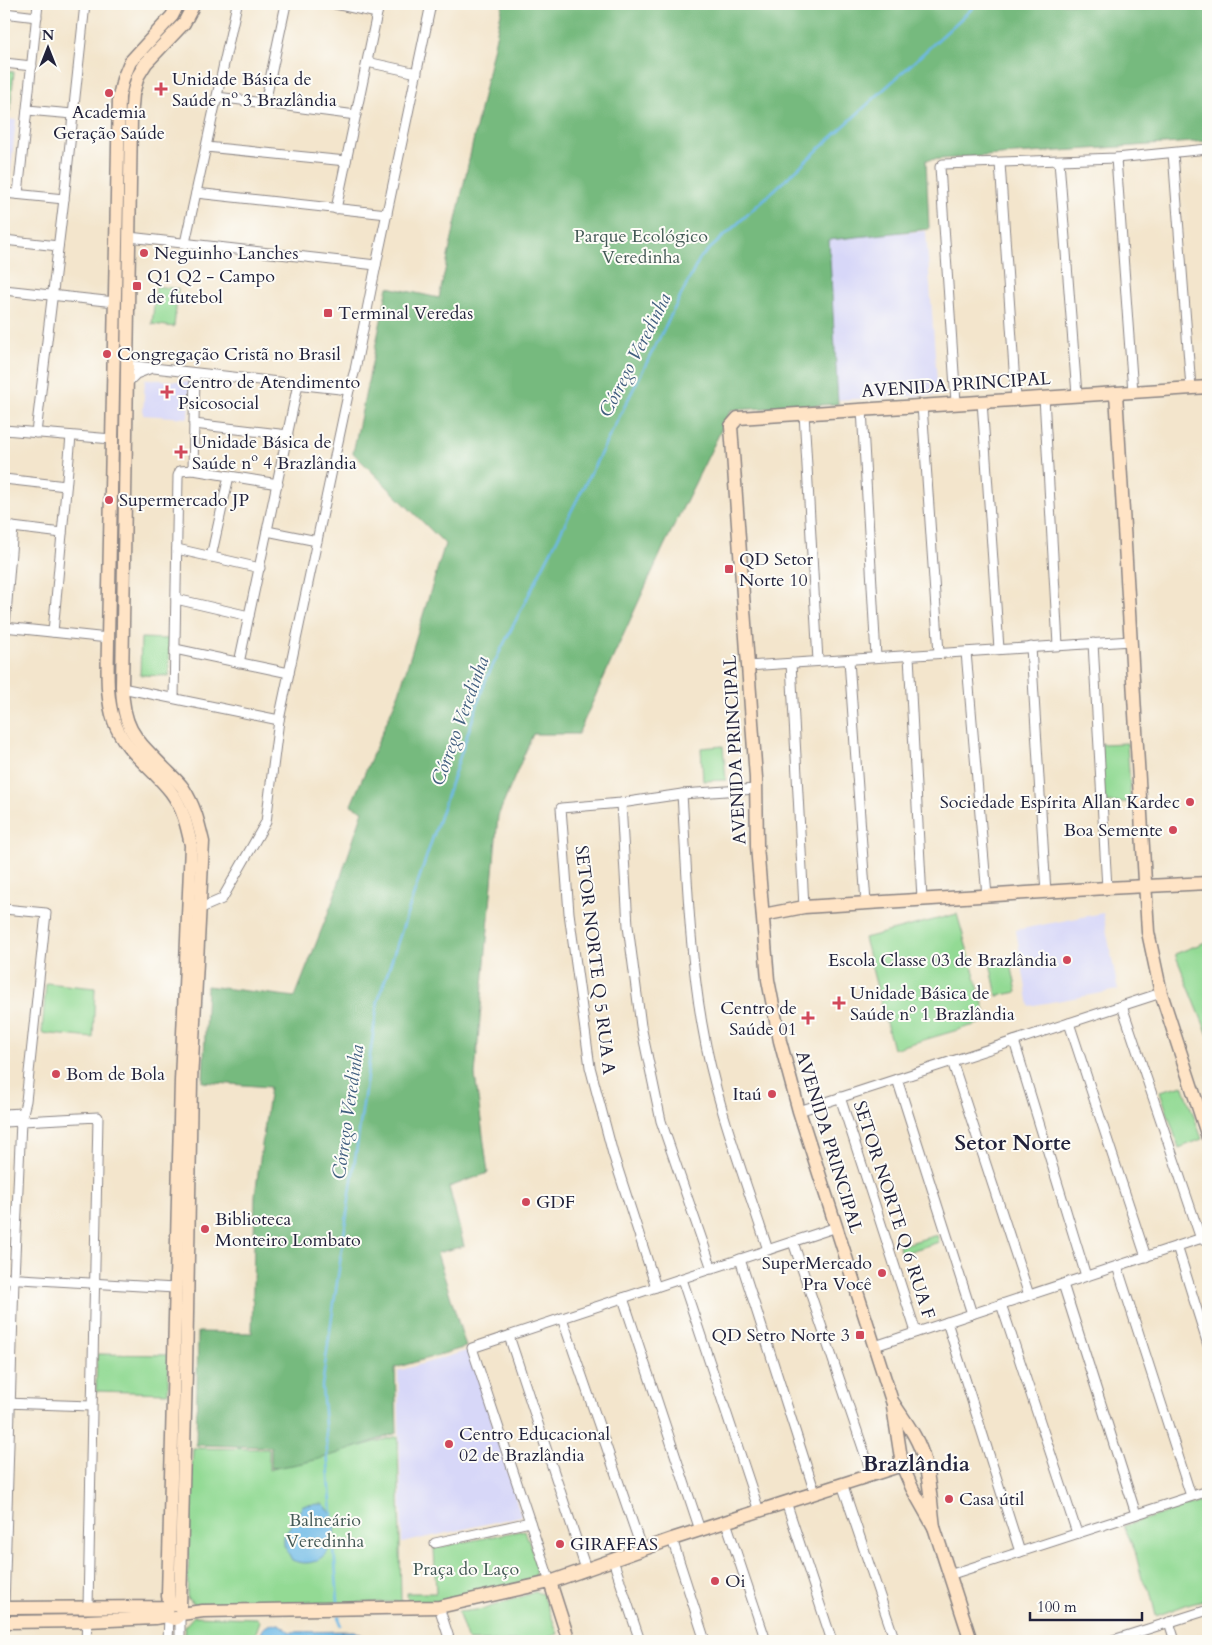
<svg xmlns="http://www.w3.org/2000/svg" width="1212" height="1645" viewBox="0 0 1212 1645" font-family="Cardo,serif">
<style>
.built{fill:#d7d7f8}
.green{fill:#93da94;stroke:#5a7e68}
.forest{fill:#76ba7e;stroke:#4c6e5c}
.water{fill:#6db9e6;stroke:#486e90}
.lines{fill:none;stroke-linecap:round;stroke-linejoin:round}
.stream{stroke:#6db9e6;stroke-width:2.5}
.street-casing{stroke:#8a8484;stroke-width:11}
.secondary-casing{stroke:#8a8484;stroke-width:15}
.street{stroke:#fff;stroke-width:9}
.secondary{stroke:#ffe4c6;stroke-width:12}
.poi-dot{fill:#d1495b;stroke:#fdfcf7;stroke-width:2}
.labels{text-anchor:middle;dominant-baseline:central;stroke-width:4;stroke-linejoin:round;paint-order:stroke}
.poi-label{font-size:18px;fill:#22223b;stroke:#fdfcf7;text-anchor:start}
.park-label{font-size:18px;fill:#445956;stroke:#fdfcf7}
.street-label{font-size:18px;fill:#22223b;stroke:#fdfcf7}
.water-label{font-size:19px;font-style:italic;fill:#405e7f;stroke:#fdfcf7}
.district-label{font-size:22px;font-weight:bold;fill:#22223b;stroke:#fdfcf7}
</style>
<rect width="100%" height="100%" fill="#fdfcf7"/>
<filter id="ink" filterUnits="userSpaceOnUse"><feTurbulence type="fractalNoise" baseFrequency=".02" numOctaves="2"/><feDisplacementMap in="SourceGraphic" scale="10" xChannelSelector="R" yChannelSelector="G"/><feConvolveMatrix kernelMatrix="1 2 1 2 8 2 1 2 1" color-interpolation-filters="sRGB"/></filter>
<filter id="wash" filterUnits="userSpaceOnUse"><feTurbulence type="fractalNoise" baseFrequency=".0096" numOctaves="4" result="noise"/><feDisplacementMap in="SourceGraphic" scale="20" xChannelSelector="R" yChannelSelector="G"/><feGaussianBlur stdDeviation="1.12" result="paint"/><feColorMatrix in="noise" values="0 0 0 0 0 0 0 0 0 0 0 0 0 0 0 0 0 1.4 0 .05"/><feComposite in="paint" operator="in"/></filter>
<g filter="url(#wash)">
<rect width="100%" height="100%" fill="#f3e5cc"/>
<g class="built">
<path d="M4,119L16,120L9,188H4Z"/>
<path d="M926,231L938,395L835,400L825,238Z"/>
<path d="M145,379L190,382L188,418L143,415Z"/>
<path d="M1103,913L1118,990L1029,1006L1016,930Z"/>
<path d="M470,1350L521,1516L402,1543L398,1371Z"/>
</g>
<g class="green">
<path d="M4,71L14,72L10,111L4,110Z"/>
<path d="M156,286L178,289L174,327L152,324Z"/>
<path d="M141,638L169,639V676L140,675Z"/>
<path d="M1127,743L1131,802L1104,803L1101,744Z"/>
<path d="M723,746L726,780L703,781L701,748Z"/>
<path d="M957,914L988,1021L893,1049L864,938Z"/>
<path d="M1208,941V1035L1175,954Z"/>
<path d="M1010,959L1017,992L997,996L990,963Z"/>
<path d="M46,983L95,988L93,1038L42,1033Z"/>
<path d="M1183,1085L1202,1139L1179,1148L1160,1091Z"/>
<path d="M937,1235L939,1242L901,1254L899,1246Z"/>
<path d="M97,1354L169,1355L168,1393L96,1391Z"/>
<path d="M398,1436L401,1602L194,1604L187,1598L193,1448L269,1449V1470Z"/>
<path d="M1203,1501L1208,1519V1599L1191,1603L1156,1616L1150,1591L1142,1579L1135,1551L1124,1526Z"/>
<path d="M525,1530C529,1544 540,1565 534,1579L439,1602L408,1603L407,1593H436L434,1548Z"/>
<path d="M535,1592L543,1594L558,1634L538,1641H468L458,1612L484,1609Z"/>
<path d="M194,1616L257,1618L260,1621L253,1641H185V1626Z"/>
</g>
<path class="forest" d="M503,4H1208V141L926,160L929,229L829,240L838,404L731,410L664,546L578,734H533L498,816L475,1075L488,1173L449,1187L464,1246L437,1253L466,1347L395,1368L397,1433C356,1447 315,1464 271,1468V1447L196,1445L198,1332L252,1333L255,1195L270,1087L203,1082L207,986L295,997L332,903L363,811L351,805L399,693L445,544L353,453L388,287L439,298Z"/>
<g class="water">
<path d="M323,1504C348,1523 330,1576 292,1560L284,1545V1535L294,1521L303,1505Z"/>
<path d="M271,1624H279L290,1632L355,1631L373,1641H260C261,1632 262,1627 271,1624Z"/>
</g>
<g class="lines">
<g class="stream">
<path d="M332,1515L322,1386L378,1001L486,679L700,258L977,4"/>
<path d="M333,1535L338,1602"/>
<path d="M339,1616L340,1625"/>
</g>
</g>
</g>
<g filter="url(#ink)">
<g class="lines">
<defs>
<g id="street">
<path d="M335,4L377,13"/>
<path d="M4,13L37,17"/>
<path d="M367,62L417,73"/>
<path d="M4,63L32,66"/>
<path d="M217,97L356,115"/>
<path d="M265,103L286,4"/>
<path d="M27,110L73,114"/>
<path d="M206,147L346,161"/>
<path d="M1173,153L1191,388"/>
<path d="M1116,158L1133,392"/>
<path d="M1059,161L1077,395"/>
<path d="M1000,163L1016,399"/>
<path d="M4,193L64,199"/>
<path d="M196,193L387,214"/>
<path d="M18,194L38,4"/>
<path d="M336,209L379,4"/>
<path d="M129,237L376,265"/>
<path d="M4,240L58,246"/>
<path d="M185,243L237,4"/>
<path d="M4,290L115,302"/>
<path d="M127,365L349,390"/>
<path d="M127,383L136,374L149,369"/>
<path d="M1044,397L1058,645"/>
<path d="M982,401L999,649"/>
<path d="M956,402L940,167L943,164L1116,158L1208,149"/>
<path d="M922,405L939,653"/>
<path d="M862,409L876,657"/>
<path d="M804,413L818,661"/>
<path d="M194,424L288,435"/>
<path d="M4,430L112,439"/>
<path d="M36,433L64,199L85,4"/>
<path d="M193,470L195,374"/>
<path d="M4,479L66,486"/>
<path d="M4,526L62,533"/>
<path d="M267,531L317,541"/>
<path d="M177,549L260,568"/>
<path d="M211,557L229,476"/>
<path d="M176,599L249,616"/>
<path d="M4,627L108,638"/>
<path d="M5,627L13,527"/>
<path d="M53,632L71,436"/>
<path d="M1093,643L1107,888"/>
<path d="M1031,647L1046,893"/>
<path d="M175,649L289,673"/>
<path d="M966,652L987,896"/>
<path d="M909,656L922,899"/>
<path d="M849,660L866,903"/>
<path d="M239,663L298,384"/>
<path d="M791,663L804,907"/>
<path d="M748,666L1131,641"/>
<path d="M122,688L279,720"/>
<path d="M174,698L178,476L180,471L193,470L278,484"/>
<path d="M682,794C687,871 689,949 702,1024C715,1102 744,1176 768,1250"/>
<path d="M621,803L628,926L641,1026L661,1121L712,1269"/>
<path d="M4,909L46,913L26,1101L21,1121L14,1279L4,1608"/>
<path d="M199,909L222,899L266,822L279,720L349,390L355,370L376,265L431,4"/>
<path d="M1122,1006L1201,1239"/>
<path d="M1069,1023L1146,1257"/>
<path d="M1014,1041L1086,1276"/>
<path d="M952,1061L1029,1295"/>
<path d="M897,1079L972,1314"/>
<path d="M840,1097L916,1332"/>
<path d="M799,1111L1161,993"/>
<path d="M4,1114L23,1113"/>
<path d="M4,1122L98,1117L88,1607"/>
<path d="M793,1242L872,1475"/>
<path d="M1177,1246L1208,1345"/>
<path d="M740,1259L815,1493"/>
<path d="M1117,1266L1191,1496"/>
<path d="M4,1278L175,1288"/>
<path d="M682,1279L759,1511"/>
<path d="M1063,1284L1136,1514"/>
<path d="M656,1287L613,1154L590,1067L569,913L561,808L621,803L682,794L756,789"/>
<path d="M623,1298L700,1530"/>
<path d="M1001,1304L1077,1533"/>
<path d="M562,1318L642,1550"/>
<path d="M947,1322L1020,1552"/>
<path d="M509,1336L586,1569"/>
<path d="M875,1346L1208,1236"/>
<path d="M4,1403L91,1406"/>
<path d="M842,1484L895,1641"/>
<path d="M786,1502L832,1641"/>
<path d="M726,1522L766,1641"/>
<path d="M672,1539L705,1641"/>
<path d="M435,1543L530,1522"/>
<path d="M613,1560L640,1641"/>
<path d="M949,1575L1208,1491"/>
<path d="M550,1582L472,1348L837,1227"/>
<path d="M439,1607L450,1641"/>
<path d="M1169,1622L1175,1641"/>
<path d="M86,1641L87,1621"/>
<path d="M168,1641L169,1617"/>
<path d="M180,1641V1616"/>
<path d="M1110,1641L1208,1610"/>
</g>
<g id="secondary">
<path d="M1116,393L1148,932L1161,993L1208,1137"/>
<path d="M763,915L804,907L1107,888L1208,883"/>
<path d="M893,1406L902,1465L912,1488L934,1527L971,1641"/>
<path d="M934,1527C931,1505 930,1481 924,1460C919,1438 904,1420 892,1401L799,1111L780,1041L768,980L757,846L756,778L731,426L738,418L1208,387"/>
<path d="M550,1582L569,1641"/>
<path d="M170,1605L168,1596L181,1081L191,845C187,826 183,808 171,792C153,768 124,751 114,721C105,695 108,665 108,638L119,97L123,79L130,62L172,16L178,4"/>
<path d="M168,1607L167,1614L169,1617L175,1619L181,1614L203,1611L439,1607L550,1582L672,1539L902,1465"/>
<path d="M180,1607L186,1371L191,1081L203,842C198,821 195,807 183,788C178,781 171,775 165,769C136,739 123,730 122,686L131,119L133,94L138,76L146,63L184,23L194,4"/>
<path d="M4,1608L168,1607L173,1604"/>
<path d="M4,1622L87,1621L155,1618L168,1616"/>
</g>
</defs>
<use href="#street" class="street-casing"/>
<use href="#secondary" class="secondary-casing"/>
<use href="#street" class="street"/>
<use href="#secondary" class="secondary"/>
</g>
</g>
<g class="poi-dot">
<path d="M158.5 81.5h5v5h5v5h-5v5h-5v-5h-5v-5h5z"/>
<circle cx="109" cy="93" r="5"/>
<circle cx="144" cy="253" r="5"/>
<rect x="132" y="281" width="10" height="10" rx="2.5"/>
<rect x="323" y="308" width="10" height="10" rx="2.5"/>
<circle cx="107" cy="354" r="5"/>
<path d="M164.5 384.5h5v5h5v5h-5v5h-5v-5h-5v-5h5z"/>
<path d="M178.5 444.5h5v5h5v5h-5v5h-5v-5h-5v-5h5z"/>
<circle cx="109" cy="500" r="5"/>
<rect x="724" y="564" width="10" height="10" rx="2.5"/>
<circle cx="1190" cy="802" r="5"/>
<circle cx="1173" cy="830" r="5"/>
<circle cx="1067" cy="960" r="5"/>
<path d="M836.5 995.5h5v5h5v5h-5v5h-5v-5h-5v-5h5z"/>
<path d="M805.5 1010.5h5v5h5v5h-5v5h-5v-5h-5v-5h5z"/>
<circle cx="56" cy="1074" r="5"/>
<circle cx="772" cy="1094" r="5"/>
<circle cx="526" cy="1202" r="5"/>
<circle cx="205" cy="1229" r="5"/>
<circle cx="882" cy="1273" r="5"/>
<rect x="855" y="1330" width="10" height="10" rx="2.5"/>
<circle cx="449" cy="1444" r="5"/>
<circle cx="949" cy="1499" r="5"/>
<circle cx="560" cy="1544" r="5"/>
<circle cx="715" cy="1581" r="5"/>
</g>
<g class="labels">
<g class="poi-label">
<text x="172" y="79">Unidade Básica de<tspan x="172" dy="21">Saúde nº 3 Brazlândia</tspan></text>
<text x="109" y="112" text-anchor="middle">Academia<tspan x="109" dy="21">Geração Saúde</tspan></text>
<text x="154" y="253">Neguinho Lanches</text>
<text x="147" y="276">Q1 Q2 - Campo<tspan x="147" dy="21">de futebol</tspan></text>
<text x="338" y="313">Terminal Veredas</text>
<text x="117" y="354">Congregação Cristã no Brasil</text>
<text x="178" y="382">Centro de Atendimento<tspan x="178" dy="21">Psicosocial</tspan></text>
<text x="192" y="442">Unidade Básica de<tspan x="192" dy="21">Saúde nº 4 Brazlândia</tspan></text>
<text x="119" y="500">Supermercado JP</text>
<text x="739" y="559">QD Setor<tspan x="739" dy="21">Norte 10</tspan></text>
<text x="1180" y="802" text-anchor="end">Sociedade Espírita Allan Kardec</text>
<text x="1163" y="830" text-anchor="end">Boa Semente</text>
<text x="1057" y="960" text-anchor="end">Escola Classe 03 de Brazlândia</text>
<text x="850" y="993">Unidade Básica de<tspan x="850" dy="21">Saúde nº 1 Brazlândia</tspan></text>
<text x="797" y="1008" text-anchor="end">Centro de<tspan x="797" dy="21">Saúde 01</tspan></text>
<text x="66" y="1074">Bom de Bola</text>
<text x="762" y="1094" text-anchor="end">Itaú</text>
<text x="536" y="1202">GDF</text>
<text x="215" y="1219">Biblioteca<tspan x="215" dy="21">Monteiro Lombato</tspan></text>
<text x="872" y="1263" text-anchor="end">SuperMercado<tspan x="872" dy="21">Pra Você</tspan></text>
<text x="850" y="1335" text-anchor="end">QD Setro Norte 3</text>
<text x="459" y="1434">Centro Educacional<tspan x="459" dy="21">02 de Brazlândia</tspan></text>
<text x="959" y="1499">Casa útil</text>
<text x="570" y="1544">GIRAFFAS</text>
<text x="725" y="1581">Oi</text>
</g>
<g class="park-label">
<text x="641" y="236">Parque Ecológico<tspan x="641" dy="21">Veredinha</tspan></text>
<text x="325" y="1520">Balneário<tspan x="325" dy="21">Veredinha</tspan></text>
<text x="466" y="1569">Praça do Laço</text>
</g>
<g class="street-label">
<text transform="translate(956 385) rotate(-4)">AVENIDA PRINCIPAL</text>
<text transform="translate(735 750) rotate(-93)">AVENIDA PRINCIPAL</text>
<text transform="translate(595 960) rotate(83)">SETOR NORTE Q 5 RUA A</text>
<text transform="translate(829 1142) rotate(73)">AVENIDA PRINCIPAL</text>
<text transform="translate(894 1210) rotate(72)">SETOR NORTE Q 6 RUA F</text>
</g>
<g class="water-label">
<text transform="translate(635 355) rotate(-63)">Córrego Veredinha</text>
<text transform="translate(460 721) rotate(-70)">Córrego Veredinha</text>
<text transform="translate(348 1112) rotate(-82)">Córrego Veredinha</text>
</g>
<g class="district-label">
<text x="1013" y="1143">Setor Norte</text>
<text x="916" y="1464">Brazlândia</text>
</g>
</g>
<rect width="1212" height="1645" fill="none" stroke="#fdfcf7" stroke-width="20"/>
<g transform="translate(48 48)" stroke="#fdfcf7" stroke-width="4" paint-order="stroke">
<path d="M0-4L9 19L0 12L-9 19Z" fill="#22223b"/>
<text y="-8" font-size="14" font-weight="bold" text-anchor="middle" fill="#22223b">N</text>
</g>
<path d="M1030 1612v8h112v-8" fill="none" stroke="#22223b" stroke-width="2.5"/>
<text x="1037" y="1612" font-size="15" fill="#22223b" stroke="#fdfcf7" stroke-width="4" paint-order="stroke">100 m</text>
</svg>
